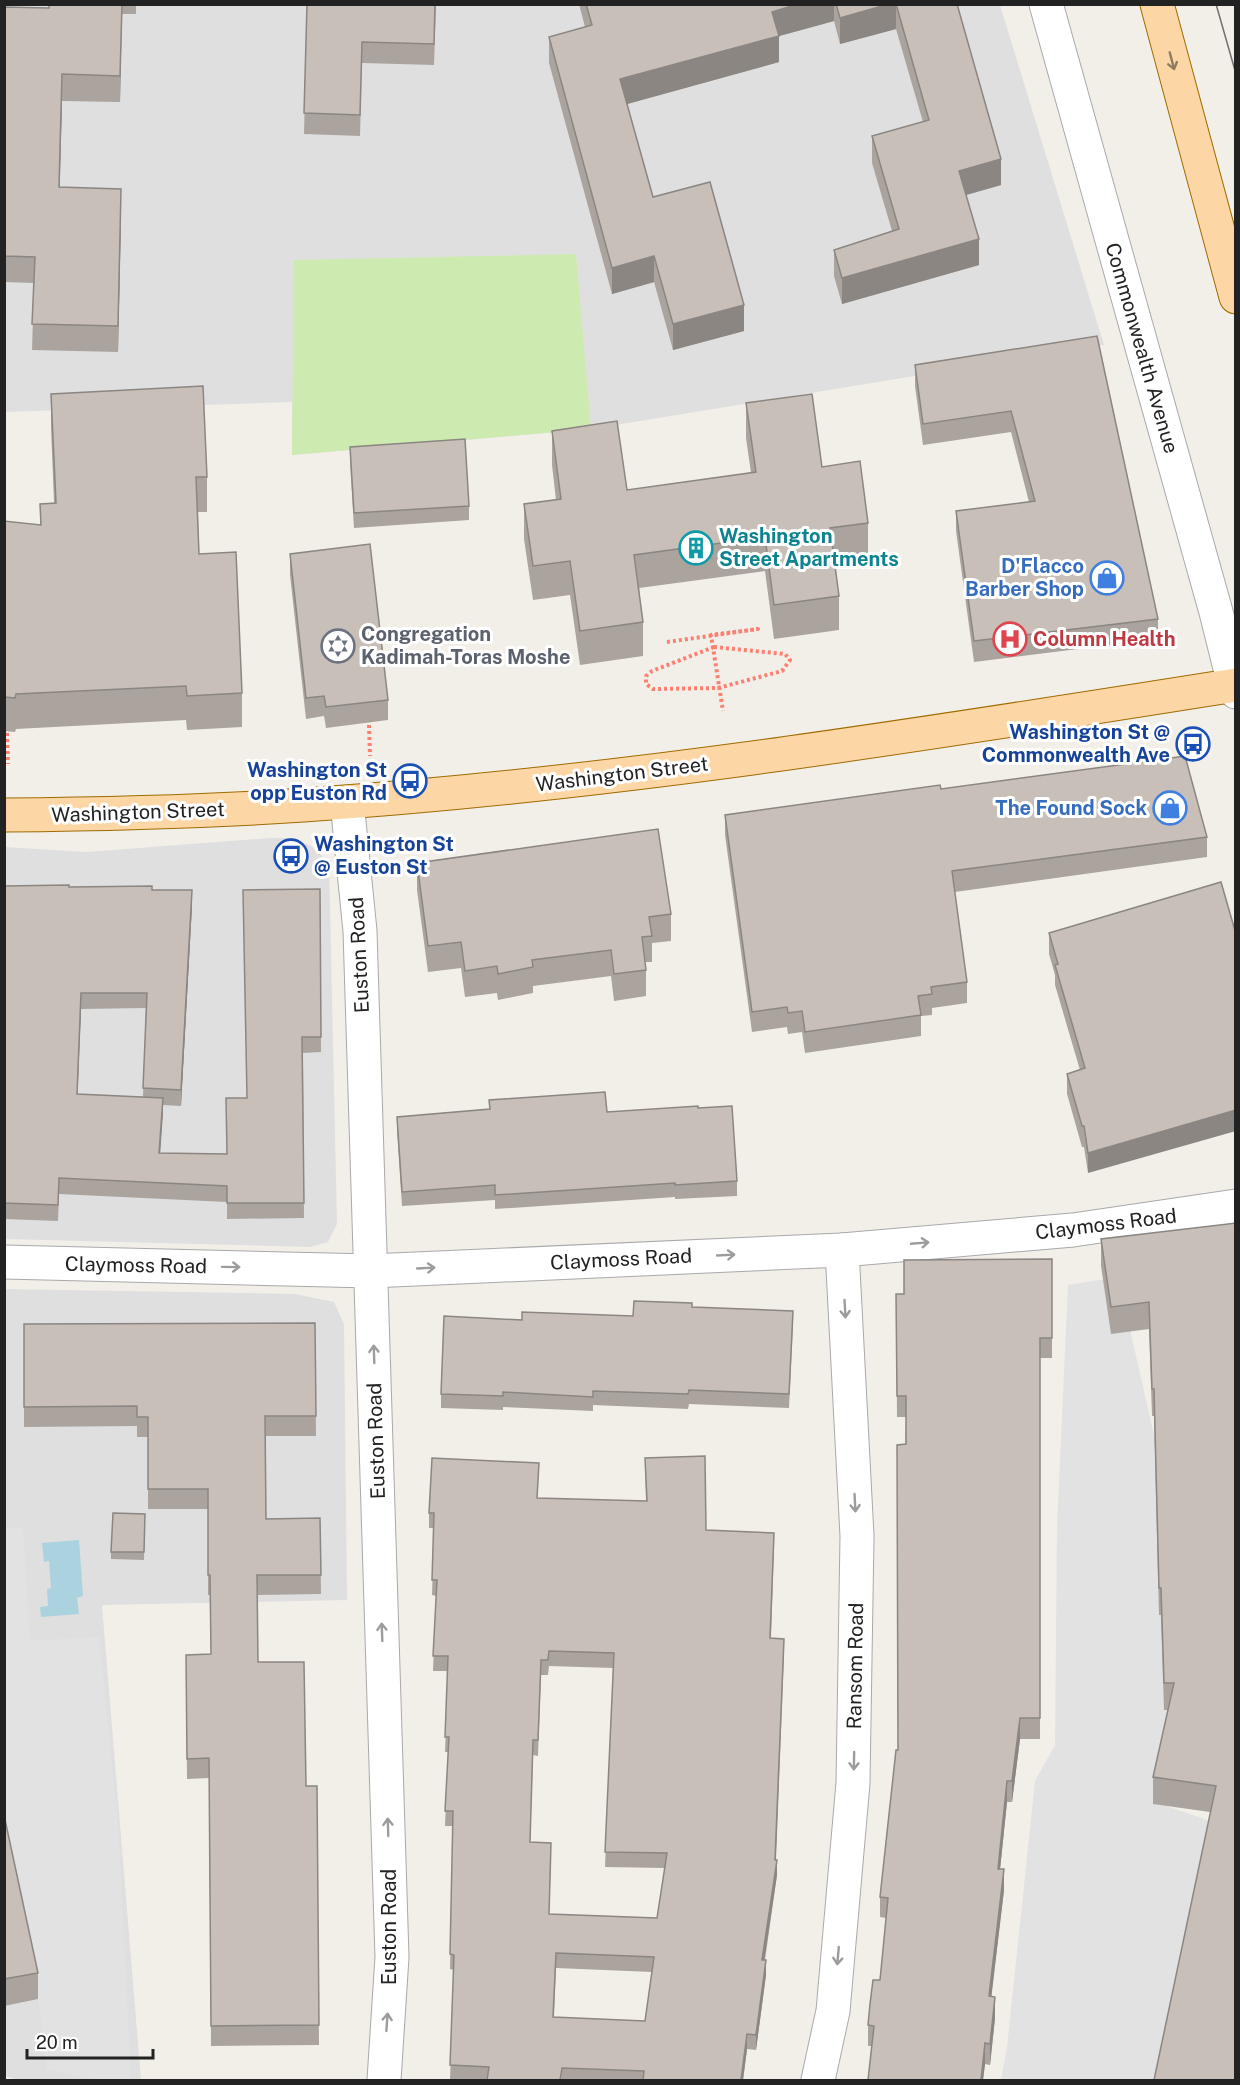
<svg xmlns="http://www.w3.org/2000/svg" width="1240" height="2085" viewBox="0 0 1240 2085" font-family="'Public Sans',sans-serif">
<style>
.residential{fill:#e0dfdf}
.grass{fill:#cdebb0}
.parking{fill:#e2e2e2}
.water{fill:#aad3df}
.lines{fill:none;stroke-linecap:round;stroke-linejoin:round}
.minor-casing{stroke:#a9a9a9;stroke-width:35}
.major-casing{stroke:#a06b00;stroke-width:35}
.path{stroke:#fa8072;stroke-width:4;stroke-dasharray:3 3;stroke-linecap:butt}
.minor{stroke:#fff;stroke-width:33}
.major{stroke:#fcd6a4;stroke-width:33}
.tram{stroke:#707070;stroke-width:1.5}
.wall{fill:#aba49e;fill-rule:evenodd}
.shaded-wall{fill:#8b8681}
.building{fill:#c7bfb8;stroke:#8b8681;stroke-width:1.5;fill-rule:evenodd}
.oneway{stroke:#8f7c63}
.oneway2{stroke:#9c9c9c}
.labels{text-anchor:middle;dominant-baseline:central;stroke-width:6;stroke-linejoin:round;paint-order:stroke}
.street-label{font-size:20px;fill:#222;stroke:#fff}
.culture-label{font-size:20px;font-weight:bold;fill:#0d838f;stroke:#fff;text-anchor:start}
.shop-label{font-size:20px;font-weight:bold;fill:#366cbe;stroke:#fff;text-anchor:end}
.worship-label{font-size:20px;font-weight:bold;fill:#5b616d;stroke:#fff;text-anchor:start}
.health-label{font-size:20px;font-weight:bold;fill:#be3a42;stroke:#fff;text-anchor:start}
.transit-label{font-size:20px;font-weight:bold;fill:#164399;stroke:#fff;text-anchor:end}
</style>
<rect width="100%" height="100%" fill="#f2efe9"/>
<g class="residential">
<path d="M4,5H1000L1104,345L591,429L292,455V402L5,412Z"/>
<path d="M270,838H292L311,846L329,862L337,1224L328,1242L310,1247L5,1239V847L87,852Z"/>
<path d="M4,1289L295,1294L334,1302L344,1324L347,1600L102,1605L141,2080H19L5,2076Z"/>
</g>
<path class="grass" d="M576,254L591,429L292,455L294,260Z"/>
<g class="parking">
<path d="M1118,1277L1169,1501L1173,1711L1163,1805L1216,1823L1165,2080H1001L1007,2047L1035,1781L1055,1745L1057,1527L1068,1285Z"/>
<path d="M4,1528H23L30,1641L99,1637L118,1820L131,2080H96L47,2069L38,1999L5,1841Z"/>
</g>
<path class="water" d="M79,1540L83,1596L77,1598L79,1614L41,1617L40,1607L48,1606L47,1589L51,1588L49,1561L44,1562L42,1543Z"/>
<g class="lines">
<defs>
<g id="minor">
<path d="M1046,4L1216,612L1236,692"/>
<path d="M347,802L360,931L392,1957L384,2080"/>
<path d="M4,1262L371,1271L842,1250L1073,1230L1236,1206"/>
<path d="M818,2080L833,2011L853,1783L857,1536L842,1250"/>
</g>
<g id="major">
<path d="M1157,4L1236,297"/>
<path d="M4,815C104,814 204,812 303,805C616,784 926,734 1236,685"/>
</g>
</defs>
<use href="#minor" class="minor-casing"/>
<use href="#major" class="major-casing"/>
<g class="path">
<path d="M667,642L758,629L711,635L723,711"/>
<path d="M714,647L785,654L790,660L782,671L718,688L653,689L646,684V676L652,671Z"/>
<path d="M369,725L370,756"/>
<path d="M7,733L8,764"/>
</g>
<use href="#minor" class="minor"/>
<use href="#major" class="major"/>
<path class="tram" d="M1216,4L1236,74"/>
</g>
<g class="wall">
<path d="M49,4H136V14H122L120,102L62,101L59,187L121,215L118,352L32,350L34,283L4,282V7L49,8Z"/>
<path d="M307,4H436L434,65L362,63L360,136L304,134Z"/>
<path d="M579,4H957L1001,185L966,195L979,265L842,304L834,276V250L892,231L872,163V136L923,122L896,29L840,44L834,21L779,36V62L627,104L653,197L744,331L673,350L654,282L612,294L549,63V37L585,27Z"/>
<path d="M1097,336L1158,619V639L974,662L956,531V511L1029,502L1011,432L923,445L915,386V365Z"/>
<path d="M51,394L207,477V512H198L199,554L242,693V727L187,730L186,720L16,729L15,732L4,731V521L40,525V504L54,503L51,428Z"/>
<path d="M746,403L822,467L868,523V557L835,562L839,596V630L774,639L765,571L639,588L643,622V656L580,665L570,595L533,600L524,539V504L556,500L552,465V431L627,490L751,473L746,438Z"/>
<path d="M350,447L469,506V520L354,528L350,461Z"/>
<path d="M290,554L388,700V720L326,728L324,716L306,719L290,575Z"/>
<path d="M941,789L1207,837V857L955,892L967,982V1003L932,1008V1015L921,1016V1036L805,1053L802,1032L788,1034L787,1027L752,1032L725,835V815Z"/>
<path d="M417,863L671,914V941L652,943V962H645L646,970V996L614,1001L611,976L533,986V993L498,1000L497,993L465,997L461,968L428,972L417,890Z"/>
<path d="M1221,882L1088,1173L1084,1147H1082L1067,1094V1074L1080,1070L1055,985V975L1049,954V933Z"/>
<path d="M4,886L69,887L152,890L192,906L181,1106L163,1105L160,1153L227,1154L320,889L321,1052L303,1053L304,1218L227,1219V1202L59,1194L58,1221L4,1219ZM146,1008L143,1097L77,1094L81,1009Z"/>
<path d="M489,1100L607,1112L698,1108L737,1181V1196L675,1199V1197L495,1209V1200L402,1206L397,1131V1117L489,1109Z"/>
<path d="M1236,1223V2080L1210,1812L1153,1804V1777L1168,1710H1164L1161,1615H1159L1154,1416H1152L1149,1329L1111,1334L1101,1266V1239Z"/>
<path d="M1052,1259V1358H1040V1739H1020L1012,1802H1007L1000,1869L1004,1890L991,1997L995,2018L990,2065L985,2064L983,2080H868L872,2046H868V2025L880,1980L886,1918L880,1917V1897L898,1750L906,1417H897L896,1294H904Z"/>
<path d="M692,1307L793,1325L789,1408L689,1404L688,1409L593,1405V1411L503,1407V1410L441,1408V1394L522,1320L633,1316Z"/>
<path d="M315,1323L316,1436H265L266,1519L320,1518L321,1594L257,1595L258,1662L306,1786H317L319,2045L211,2046L209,1778L187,1779L186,1675L211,1654L210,1595H208V1509H148V1437H137V1426L24,1427V1324Z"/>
<path d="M645,1458L706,1530L774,1548L771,1638L784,1654L776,1860L777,1875L765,1960L766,1975L756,2050L747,2049L743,2080H450L454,1970L450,1969L453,1826H445L448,1752H445L448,1671H433L436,1596L432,1595L434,1528H429V1513L646,1501ZM549,1666L613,1668L605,1867L665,1868L657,1918L549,1914L551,1858L530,1842L533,1755L538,1756L541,1675H548ZM556,1968L652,1972L645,2021L554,2017Z"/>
<path d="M145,1514L144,1560L111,1559V1552Z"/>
<path d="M4,1815L38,1973V1999L4,2006Z"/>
</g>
<g class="shaded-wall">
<path d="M122,4L120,102V76Z"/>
<path d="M798,4H834V21L772,38V12Z"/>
<path d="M889,4H896V29L840,44V18Z"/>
<path d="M779,36V62L620,106V79Z"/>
<path d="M62,74V101L59,214V187Z"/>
<path d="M1001,159V185L959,197V171Z"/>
<path d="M121,189V215L118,352V326Z"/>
<path d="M979,239V265L842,304V278Z"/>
<path d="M654,256V282L612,294V268Z"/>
<path d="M744,305V331L673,350V324Z"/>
<path d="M192,890V906L181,1106V1090Z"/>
<path d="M81,993V1009L77,1109V1094Z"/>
<path d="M163,1098V1114L159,1169V1153Z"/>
<path d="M1236,1110V1131L1088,1173V1153Z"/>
<path d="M784,1639L775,1873L777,1860V1875L762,1975V1960L775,1860Z"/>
<path d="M1020,1718V1739L1012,1802V1781Z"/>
<path d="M1007,1781V1802L998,1889V1869Z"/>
<path d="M1004,1869V1890L989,2017V1996Z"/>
<path d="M766,1960V1975L756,2050V2035Z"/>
<path d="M995,1997V2018L990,2065V2044Z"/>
<path d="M747,2034V2049L743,2080H741Z"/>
<path d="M985,2043V2064L983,2080H981Z"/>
</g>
<g class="building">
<path d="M49,4H122L120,76L62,74L59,187L121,189L118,326L32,324L35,257L4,256V7L49,8Z"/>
<path d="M307,4H435L434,44L362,42L360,115L304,113Z"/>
<path d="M586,4H798L772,12L779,36L620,79L653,197L710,182L744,305L673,324L654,256L612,268L549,37L592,25Z"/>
<path d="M836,4H889L840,18Z"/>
<path d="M896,4H957L1001,159L959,171L979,239L842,278L834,250L899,229L872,136L929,120Z"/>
<path d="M1097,336L1158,619L974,641L956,511L1035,501L1011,411L923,424L915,365Z"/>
<path d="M203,386L207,477H196L199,554L236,552L242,693L187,696L186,686L16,694L15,698L4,697V521L41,525L40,504L56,503L51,394Z"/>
<path d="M812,394L822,467L860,461L868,523L830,528L839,596L774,605L765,537L634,555L643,622L580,631L570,561L533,566L524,504L561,499L552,431L617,421L627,490L756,472L746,403Z"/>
<path d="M465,439L469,506L354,513L350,447Z"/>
<path d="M370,544L388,700L326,707L324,696L306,698L290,554Z"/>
<path d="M1185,756L1207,837L952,871L967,982L931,987L932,994L918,996L921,1015L805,1032L802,1011L788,1013L787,1007L752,1012L725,815L940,785L941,789Z"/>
<path d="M658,829L671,914L649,917L652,936L642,937L646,970L614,974L611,950L532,960L533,967L498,974L497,966L465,971L461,942L428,946L417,863Z"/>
<path d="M1221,882L1236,934V1110L1088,1153L1084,1126H1082L1067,1074L1085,1068L1055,965L1058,964L1049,933Z"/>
<path d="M69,885V887L152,886V890H192L181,1090L143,1088L147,993H81L77,1094L163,1098L159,1153L227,1154L226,1098H247L243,890L320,889L321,1037H302L304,1203H227V1186L59,1178L58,1205L4,1203V886Z"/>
<path d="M605,1092L607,1112L698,1106V1108L732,1106L737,1181L675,1185V1183L495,1195V1185L402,1192L397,1117L490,1109L489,1100Z"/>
<path d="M1236,1223V2080H1154L1216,1786L1153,1777L1174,1683H1164L1161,1588H1159L1154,1389H1152L1149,1302L1111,1307L1101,1239Z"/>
<path d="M1052,1259V1338H1040V1718H1020L1012,1781H1007L998,1869H1004L989,1996L995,1997L990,2044L985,2043L981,2080H868L874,2026L868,2025L870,2004L873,1980H880L888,1898L880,1897L896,1750H898L897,1445L906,1444V1396H897L896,1294H904V1260Z"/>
<path d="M634,1301L692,1303V1307L793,1311L789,1394L689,1390L688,1394L593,1391V1397L503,1392V1396L441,1394L444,1316L522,1320V1312L633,1316Z"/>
<path d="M315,1323L316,1416H265L266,1519L320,1518L321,1575H257L258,1662H304L306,1786H317L319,2025L211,2026L209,1758L187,1759L186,1655L211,1654L210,1575H208V1489H148V1417H137V1406L24,1407V1324Z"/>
<path d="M705,1456L706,1530L774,1533L770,1638L784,1639L775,1860H777L762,1960H766L756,2035L747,2034L741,2080H643L644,2071L562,2068L560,2080H487L489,2067L450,2065L454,1955L450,1954L453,1811H445L449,1737H445L448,1656H433L437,1580H432L434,1513H429L432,1458L539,1463L537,1498L647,1501L645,1458ZM549,1651L614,1653L605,1852L667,1853L657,1918L549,1914L551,1843L530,1842L533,1740H538L541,1660H548ZM556,1953L654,1957L645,2021L553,2017Z"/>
<path d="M113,1513L145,1514L144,1552H111Z"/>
<path d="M4,1815L38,1973L4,1979Z"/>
</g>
<defs><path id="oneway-shaft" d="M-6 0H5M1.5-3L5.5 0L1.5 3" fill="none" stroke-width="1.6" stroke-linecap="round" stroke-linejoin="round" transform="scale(1.5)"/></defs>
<use class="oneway" href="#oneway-shaft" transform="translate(1172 61) rotate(75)"/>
<g class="oneway2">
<use href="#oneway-shaft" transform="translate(920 1243) rotate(-5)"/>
<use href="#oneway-shaft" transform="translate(726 1255) rotate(-3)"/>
<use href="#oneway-shaft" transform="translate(231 1267) rotate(1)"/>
<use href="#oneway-shaft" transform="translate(426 1268) rotate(-3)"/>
<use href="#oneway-shaft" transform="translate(845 1309) rotate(87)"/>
<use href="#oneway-shaft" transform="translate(374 1354) rotate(-92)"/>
<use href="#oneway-shaft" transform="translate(855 1503) rotate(87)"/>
<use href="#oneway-shaft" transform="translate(382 1632) rotate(-92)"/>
<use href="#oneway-shaft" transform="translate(854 1761) rotate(91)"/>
<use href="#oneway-shaft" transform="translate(388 1827) rotate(-92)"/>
<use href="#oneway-shaft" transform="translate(838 1956) rotate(95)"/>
<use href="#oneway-shaft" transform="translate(387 2022) rotate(-86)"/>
</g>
<defs>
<symbol id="building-ring" viewBox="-11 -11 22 22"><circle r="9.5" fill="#fff" stroke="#0f9aa8" stroke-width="1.5"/><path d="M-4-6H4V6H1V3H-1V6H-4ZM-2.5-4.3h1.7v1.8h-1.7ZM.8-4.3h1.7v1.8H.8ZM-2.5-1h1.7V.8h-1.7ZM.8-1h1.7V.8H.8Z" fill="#0f9aa8"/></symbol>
<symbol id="shop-ring" viewBox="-11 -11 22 22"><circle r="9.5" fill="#fff" stroke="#3f7fe0" stroke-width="1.5"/><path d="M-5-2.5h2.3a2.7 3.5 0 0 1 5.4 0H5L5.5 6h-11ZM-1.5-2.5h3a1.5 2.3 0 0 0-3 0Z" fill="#3f7fe0"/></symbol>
<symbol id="hospital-ring" viewBox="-11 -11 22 22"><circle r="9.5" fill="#fff" stroke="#e0444e" stroke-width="1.5"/><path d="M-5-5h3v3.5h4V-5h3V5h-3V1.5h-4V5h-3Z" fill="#e0444e"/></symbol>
<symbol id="synagogue-ring" viewBox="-11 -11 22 22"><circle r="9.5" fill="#fff" stroke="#6b7280" stroke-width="1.5"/><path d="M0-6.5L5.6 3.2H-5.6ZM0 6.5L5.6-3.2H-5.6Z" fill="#6b7280"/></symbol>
<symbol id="bus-ring" viewBox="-11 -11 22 22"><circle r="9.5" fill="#fff" stroke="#1a4fb4" stroke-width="1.5"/><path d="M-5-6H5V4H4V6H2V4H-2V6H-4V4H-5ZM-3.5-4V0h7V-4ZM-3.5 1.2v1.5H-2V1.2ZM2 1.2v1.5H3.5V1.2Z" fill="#1a4fb4"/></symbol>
</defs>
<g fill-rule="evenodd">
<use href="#building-ring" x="677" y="529" width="38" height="38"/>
<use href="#shop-ring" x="1088" y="559" width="38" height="38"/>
<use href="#hospital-ring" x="991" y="620" width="38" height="38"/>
<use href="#synagogue-ring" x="319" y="627" width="38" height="38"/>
<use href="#bus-ring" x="1174" y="725" width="38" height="38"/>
<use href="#bus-ring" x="391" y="762" width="38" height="38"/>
<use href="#shop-ring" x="1151" y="789" width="38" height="38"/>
<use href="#bus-ring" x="272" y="837" width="38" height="38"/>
</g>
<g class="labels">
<g class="street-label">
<text transform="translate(1142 348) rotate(74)">Commonwealth Avenue</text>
<text transform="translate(622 774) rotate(-7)">Washington Street</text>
<text transform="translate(138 812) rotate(-2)">Washington Street</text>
<text transform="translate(359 955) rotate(-93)">Euston Road</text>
<text transform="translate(1106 1224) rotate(-7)">Claymoss Road</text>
<text transform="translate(621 1259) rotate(-3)">Claymoss Road</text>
<text transform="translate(136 1265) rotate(1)">Claymoss Road</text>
<text transform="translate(376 1441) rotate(-92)">Euston Road</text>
<text transform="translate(855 1666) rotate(-89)">Ransom Road</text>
<text transform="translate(389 1927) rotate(-90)">Euston Road</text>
</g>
<g class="culture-label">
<text x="719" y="536">Washington<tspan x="719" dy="23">Street Apartments</tspan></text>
</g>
<g class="shop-label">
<text x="1084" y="566">D'Flacco<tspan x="1084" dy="23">Barber Shop</tspan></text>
<text x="1147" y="808">The Found Sock</text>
</g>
<g class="worship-label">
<text x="361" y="634">Congregation<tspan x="361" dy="23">Kadimah-Toras Moshe</tspan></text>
</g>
<g class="health-label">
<text x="1033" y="639">Column Health</text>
</g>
<g class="transit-label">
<text x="1170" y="732">Washington St @<tspan x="1170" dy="23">Commonwealth Ave</tspan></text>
<text x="387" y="770">Washington St<tspan x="387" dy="23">opp Euston Rd</tspan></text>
<text x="314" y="844" text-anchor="start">Washington St<tspan x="314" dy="23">@ Euston St</tspan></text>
</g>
</g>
<rect width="1240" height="2085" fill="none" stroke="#222222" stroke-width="12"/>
<path d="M27 2049v9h126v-9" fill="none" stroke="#222222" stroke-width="3"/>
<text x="36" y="2049" font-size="18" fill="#222222" stroke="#ffffff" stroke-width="4.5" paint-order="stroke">20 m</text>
</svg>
